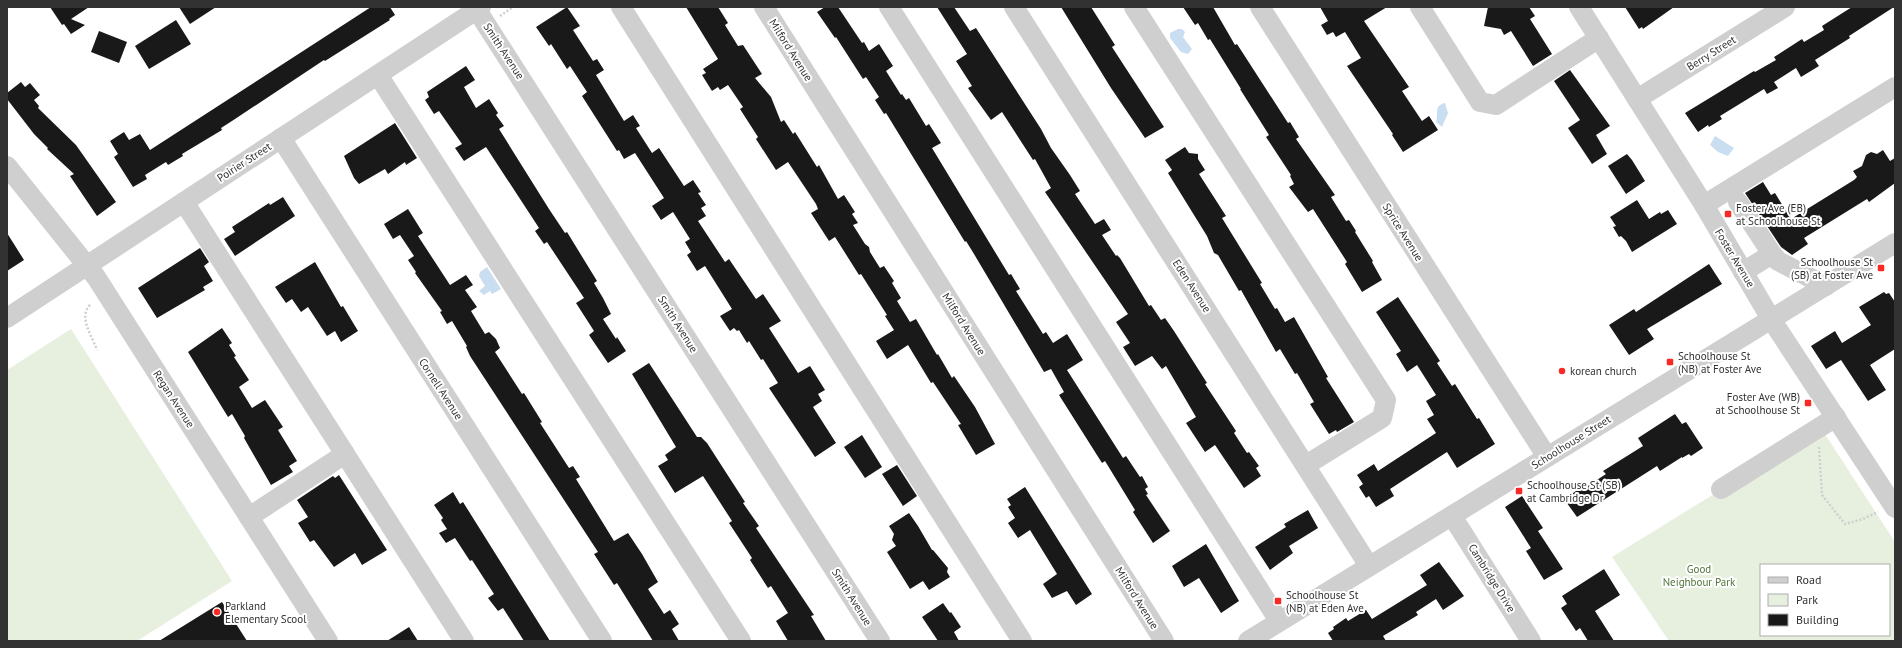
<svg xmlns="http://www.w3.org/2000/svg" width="1902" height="648" viewBox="0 0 1902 648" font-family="'PT Sans',sans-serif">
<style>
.green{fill:#e7f0df;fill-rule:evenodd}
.water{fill:#cadef1}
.building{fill:#191919}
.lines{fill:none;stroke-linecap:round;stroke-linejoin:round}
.path{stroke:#cfcfcf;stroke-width:2.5;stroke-dasharray:2 2;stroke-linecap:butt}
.minor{stroke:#cfcfcf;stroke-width:20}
.poi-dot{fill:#f72a26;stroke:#fff;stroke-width:1.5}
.labels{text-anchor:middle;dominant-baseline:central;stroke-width:4;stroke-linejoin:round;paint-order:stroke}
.street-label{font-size:11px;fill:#323232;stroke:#fff}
.poi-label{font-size:11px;fill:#323232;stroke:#fff;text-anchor:start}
.park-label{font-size:11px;fill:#4f7339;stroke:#fff}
</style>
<rect width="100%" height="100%" fill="#fff"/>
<g class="green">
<path d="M71,329L232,581L137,641H7V370Z"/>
<path d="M1821,428L1895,542V641H1669L1612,557ZM1761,565H1889V635H1761Z"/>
</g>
<g class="water">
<path d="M1178,29H1182L1185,32L1183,37L1192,49L1188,54L1181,52L1170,38V33Z"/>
<path d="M1445,103L1448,113L1442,127L1436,122C1439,114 1433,106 1445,103Z"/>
<path d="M1715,136L1734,148L1728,156L1718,152L1710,145Z"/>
<path d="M487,267L501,289L492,294L490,291L484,295L479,291L485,286L479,276L480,272Z"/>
</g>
<g class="building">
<path d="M50,7H89L71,19L85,25L71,34L64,24L62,25Z"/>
<path d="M179,7H216L190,24Z"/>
<path d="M371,7H390L395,15L389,19L390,20L325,61L324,60L232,121L221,128L222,130L182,154L183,156L168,165L166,162L145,175L147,179L133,187L114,157L118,154L110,141L124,132L129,140L140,134L150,150Z"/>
<path d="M567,7L580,26L573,30L593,61L597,59L604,70L596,75L624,121L633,115L640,126L636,128L652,153L659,148L684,186L693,180L701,192L698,193L706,205L701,208L706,216L698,221L725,262L729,259L756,299L763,294L781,321L769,328L798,373L810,366L825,390L818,394L822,401L813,407L836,443L815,457L769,388L778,383L763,359L761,360L749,341L747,343L739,330L737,331L734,328L730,331L720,316L732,309L705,266L697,271L687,255L691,252L685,242L690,239L673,212L661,220L652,206L664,198L635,153L624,159L619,150L617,151L582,96L587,92L570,66L567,69L551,44L549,46L536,27Z"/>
<path d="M686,7H718L728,23L725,25L738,46L743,45L762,74L755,78L771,97L781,122L784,120L793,134L795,132L817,167L819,165L838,199L844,195L855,212L852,214L858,223L853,225L865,244L869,247L870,252L880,268L884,266L894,281L892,283L901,298L897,301L910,322L916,319L937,355L938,354L952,378L954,376L975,407L995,444L976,455L958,425L961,424L933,382L931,383L908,345L887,359L876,341L894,330L885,316L887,315L861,274L859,275L835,237L829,241L811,213L818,209L816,204L788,162L776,170L756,139L758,137L740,109L743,107L728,85L720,90L718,87L712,91L702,75L706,73L703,69L718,59Z"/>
<path d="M825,7H838L862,43L864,42L869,51L879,44L893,66L886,71L901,95L902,94L906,100L909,98L926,126L929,124L941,143L932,148L1009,275L1011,274L1020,289L1016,291L1043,334L1046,332L1053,343L1067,334L1083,360L1067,370L1123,458L1126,456L1140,477L1142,476L1148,487L1145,489L1148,494L1146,495L1170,531L1153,543L1133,512L1135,510L1105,461L1102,463L1059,395L1064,392L1051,369L1044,372L974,254L966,241L965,242L886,113L884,114L875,100L879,97L866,77L863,79L836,37L835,38L817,12Z"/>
<path d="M937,7H954L970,31L976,28L1041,129L1051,148L1070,175L1080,191L1075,194L1095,224L1104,219L1111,230L1102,235L1116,256L1117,255L1120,258L1149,306L1151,305L1161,320L1165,318L1174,331L1207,383L1205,384L1236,431L1234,433L1247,453L1249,452L1259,466L1256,468L1261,476L1244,488L1215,445L1205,452L1186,423L1196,417L1166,366L1162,369L1152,356L1135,366L1123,347L1130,343L1116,322L1128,314L1045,192L1051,188L1035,159L1033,160L1002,112L991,120L968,88L972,86L956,61L967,54Z"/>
<path d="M1061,7H1091L1115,45L1112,47L1164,127L1145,138L1111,88Z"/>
<path d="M1183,7H1213L1235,45L1237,44L1288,123L1290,122L1299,137L1296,139L1335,195L1331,197L1346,221L1349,220L1356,231L1355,232L1373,261L1372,262L1382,280L1362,292L1345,264L1347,262L1313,209L1308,212L1289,187L1294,184L1290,176L1291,175L1266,137L1269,135L1240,89H1241L1210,39L1208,40L1198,23L1195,25Z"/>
<path d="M1320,7H1387L1364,21L1409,87L1402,91L1422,121L1429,116L1438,130L1403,152L1392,135L1393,134L1347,66L1361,58L1345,32L1336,37L1333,32L1327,35L1321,25L1328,21Z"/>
<path d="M1488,7H1529L1535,16L1530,19L1552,54L1533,66L1511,31L1504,35L1501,29L1484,26Z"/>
<path d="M1625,7H1674L1643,29L1642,27L1639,29Z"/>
<path d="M1852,7H1894L1849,36L1850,38L1815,60L1819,66L1801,77L1796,68L1774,82L1778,88L1767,94L1764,89L1720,116L1722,119L1709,127L1708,125L1698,132L1685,113L1754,71L1755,72L1776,60L1774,57L1802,39L1804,42L1824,30L1822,26Z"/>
<path d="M176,20L191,44L149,69L135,46Z"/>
<path d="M99,31L127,42L119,63L91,52Z"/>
<path d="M466,66L475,80L464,87L476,108L489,99L498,113L496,115L504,126L499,129L549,209L565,233L567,232L597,281L594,283L603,298L611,314L603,319L616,339L617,337L626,351L608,363L589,335L594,331L576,303L584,298L547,242L544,244L535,231L539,228L486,147L464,161L455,148L462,144L439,111L434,114L425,100L429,97L427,92Z"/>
<path d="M1570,70L1610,126L1596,135L1607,154L1592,164L1568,128L1580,120L1554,81Z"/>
<path d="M21,82L25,87L30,83L40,95L34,100L39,106L38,108L76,145L116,202L97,216L70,176L74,174L47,149L48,148L34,134L7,99V93Z"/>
<path d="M395,123L417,158L406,165L405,162L388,174L385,169L359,184L354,178L344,156Z"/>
<path d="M1185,147L1189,153L1198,154V159L1205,170L1199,174L1226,216L1222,218L1262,283L1260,284L1275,309L1277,308L1285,322L1294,317L1328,377L1326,378L1354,422L1337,432L1336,430L1329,434L1310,404L1314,402L1297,373L1295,374L1280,349L1276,352L1241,290L1239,291L1218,255L1214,253L1207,236L1168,173L1172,170L1165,160Z"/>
<path d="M1883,150L1890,161L1895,158V183L1869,202L1867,199L1804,238L1808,244L1792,255L1781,247L1745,193L1763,182L1771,195L1775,193L1791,219L1854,180L1857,177L1853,171L1862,166L1866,155L1871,152L1877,154Z"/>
<path d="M1627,154L1632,160L1645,181L1626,194L1608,166Z"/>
<path d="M283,197L295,216L235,256L224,239L235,232L232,227L269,203L270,205Z"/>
<path d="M1637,200L1649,219L1660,212L1661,214L1668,210L1677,224L1632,252L1626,241L1621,236L1619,237L1613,227L1616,226L1610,217Z"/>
<path d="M408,209L423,233L418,236L450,285L466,275L473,285L465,290L477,307L471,311L485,334L489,332L496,339L500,348L495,352L522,394L524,393L542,422L540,423L569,468L573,466L580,477L576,479L614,541L628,533L642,554L658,582L648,589L664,614L670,610L679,624L672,629L679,641H653L617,583L614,585L594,554L598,552L470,356L466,347L467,346L452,321L447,324L440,312L442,311L415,273L416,272L408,260L414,256L400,235L393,239L384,224Z"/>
<path d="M7,233L24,260L7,271Z"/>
<path d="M200,248L209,262L204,266L213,281L203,287L205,290L157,318L138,288Z"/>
<path d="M315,262L341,307L343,306L358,331L341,342L335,331L327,336L308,307L301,312L292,299L286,303L275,287Z"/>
<path d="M1709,264L1722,284L1647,329L1654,339L1629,355L1609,325L1634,309L1636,312Z"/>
<path d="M1884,292L1886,294L1889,293L1895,302V349L1870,365L1886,390L1868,401L1841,360L1826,369L1811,346L1835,331L1842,343L1871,325L1859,307Z"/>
<path d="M1398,297L1440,361L1437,363L1452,386L1455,384L1477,419L1479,418L1495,444L1457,468L1447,452L1390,489L1394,496L1376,507L1369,496L1366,498L1359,487L1363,484L1357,475L1374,464L1378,471L1436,433L1427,419L1434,415L1426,401L1436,395L1417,365L1407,372L1396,354L1401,351L1376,312Z"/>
<path d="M222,328L232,343L229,345L236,356L234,357L249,380L239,387L252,408L265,400L283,427L278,430L297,461L289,466L293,472L271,485L244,438L245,436L232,414L228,417L188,352Z"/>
<path d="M649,363L697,437H701L707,443L745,502L743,503L759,526L756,528L814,615L811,616L826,641H788L776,621L788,613L771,586L768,588L750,560L752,558L729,523L732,521L703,476L675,493L658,466L668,460L665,455L676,447L632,374Z"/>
<path d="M1675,414L1682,424L1686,422L1703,448L1691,456L1689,454L1682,458V457L1660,471L1657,466L1577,517L1564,499L1579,489L1580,491L1606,474L1603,471L1643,446L1638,438Z"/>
<path d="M862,435L882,467L865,478L844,447Z"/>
<path d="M897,465L917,496L903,506L882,474Z"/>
<path d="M339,475L387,550L362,565L355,553L334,567L314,540L310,542L298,523L308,517L297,500L333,476L335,478Z"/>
<path d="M1025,487L1092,594L1076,605L1067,591L1052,598L1043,584L1057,574L1030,530L1018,538L1008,523L1015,518L1008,507L1011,505L1007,499Z"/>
<path d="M453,492L460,504L463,502L550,641H524L503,608L498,611L488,598L494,594L472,560L470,561L455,538L446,543L439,533L447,529L441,520L443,518L434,505Z"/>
<path d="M1522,496L1543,528L1538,531L1563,569L1544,580L1526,551L1531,548L1505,507Z"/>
<path d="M1308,510L1318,528L1289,546L1293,553L1270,570L1255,547L1286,527L1284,524Z"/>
<path d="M909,513L918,526L932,550H933L948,568L947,572L950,577L929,590L923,581L910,589L887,552L896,546L892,540L894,534L889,526Z"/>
<path d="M1206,544L1239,601L1221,613L1199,578L1184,587L1172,566Z"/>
<path d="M1439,562L1464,596L1443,610L1436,599L1416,612L1418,615L1383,636L1386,641H1333L1328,633L1334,629L1333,627L1346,618L1348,621L1366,610L1372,619L1427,585L1420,575Z"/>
<path d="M1604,569L1620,595L1595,611L1614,641H1588L1580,628L1576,631L1561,608L1567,604L1562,596Z"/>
<path d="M222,602L247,641H159Z"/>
<path d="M943,603L950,613L951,612L961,627L954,632L959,641H938L922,617Z"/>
<path d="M409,627L418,641H387Z"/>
</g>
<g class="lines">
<g class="path">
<path d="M500,16L513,7"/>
<path d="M90,305C78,317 92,336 97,350"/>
<path d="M1819,447L1822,495L1845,524L1863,519L1878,512"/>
</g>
<g class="minor">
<path d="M475,7L880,641"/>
<path d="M621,7L1022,641"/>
<path d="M764,7L1164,641"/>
<path d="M889,7L1279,621"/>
<path d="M1014,7L1369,566"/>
<path d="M1134,7L1386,400L1382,418L1306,465"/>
<path d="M1260,7L1547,457"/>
<path d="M1420,7L1480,102L1496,105L1599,38"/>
<path d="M1579,7L1704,205L1771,319L1895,508"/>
<path d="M378,75L741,641"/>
<path d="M1637,99L1785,7"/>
<path d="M281,138L602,641"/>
<path d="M7,166L96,277L328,641"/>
<path d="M184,202L345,454"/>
<path d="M1738,202L1772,254"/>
<path d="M1704,205L1895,87"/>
<path d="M1743,272L1772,254L1778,261L1826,286"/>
<path d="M7,318L481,7"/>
<path d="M1721,489L1836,417"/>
<path d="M1452,516L1531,641"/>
<path d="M249,517L345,454L464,641"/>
<path d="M1248,641L1895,243"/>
</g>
</g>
<g class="poi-dot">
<rect x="1724" y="210" width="8" height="8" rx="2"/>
<rect x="1877" y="264" width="8" height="8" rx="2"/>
<rect x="1666" y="358" width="8" height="8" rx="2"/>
<circle cx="1562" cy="371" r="4"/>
<rect x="1804" y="399" width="8" height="8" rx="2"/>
<rect x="1515" y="487" width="8" height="8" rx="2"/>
<rect x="1274" y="597" width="8" height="8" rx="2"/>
<circle cx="217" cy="612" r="4"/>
</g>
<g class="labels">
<g class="street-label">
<text transform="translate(791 50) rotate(58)">Milford Avenue</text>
<text transform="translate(504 51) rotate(57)">Smith Avenue</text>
<text transform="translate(1711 53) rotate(-32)">Berry Street</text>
<text transform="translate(244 162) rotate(-33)">Poirier Street</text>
<text transform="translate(1403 232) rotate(58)">Sprice Avenue</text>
<text transform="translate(1735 258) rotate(59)">Foster Avenue</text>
<text transform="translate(1192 286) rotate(57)">Eden Avenue</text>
<text transform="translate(678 324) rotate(58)">Smith Avenue</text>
<text transform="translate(964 324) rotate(58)">Milford Avenue</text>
<text transform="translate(441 389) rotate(57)">Cornell Avenue</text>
<text transform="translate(174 399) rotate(57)">Regan Avenue</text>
<text transform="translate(1571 442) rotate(-32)">Schoolhouse Street</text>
<text transform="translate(1492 578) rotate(58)">Cambridge Drive</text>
<text transform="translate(852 597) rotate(58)">Smith Avenue</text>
<text transform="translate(1137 598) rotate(58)">Milford Avenue</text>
</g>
<g class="poi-label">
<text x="1736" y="208">Foster Ave (EB)<tspan x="1736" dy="13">at Schoolhouse St</tspan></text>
<text x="1873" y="262" text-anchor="end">Schoolhouse St<tspan x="1873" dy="13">(SB) at Foster Ave</tspan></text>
<text x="1678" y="356">Schoolhouse St<tspan x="1678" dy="13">(NB) at Foster Ave</tspan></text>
<text x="1570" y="371">korean church</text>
<text x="1800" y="397" text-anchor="end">Foster Ave (WB)<tspan x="1800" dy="13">at Schoolhouse St</tspan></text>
<text x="1527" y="485">Schoolhouse St (SB)<tspan x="1527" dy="13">at Cambridge Dr</tspan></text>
<text x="1286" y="595">Schoolhouse St<tspan x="1286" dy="13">(NB) at Eden Ave</tspan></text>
<text x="225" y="606">Parkland<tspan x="225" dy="13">Elementary Scool</tspan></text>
</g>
<g class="park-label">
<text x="1699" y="569">Good<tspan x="1699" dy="13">Neighbour Park</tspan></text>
</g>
</g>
<rect width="1902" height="648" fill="none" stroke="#323232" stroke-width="16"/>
<rect x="1760" y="564" width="130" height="72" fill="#ffffff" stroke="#adadad"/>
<rect x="1768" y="577" width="20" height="6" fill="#cfcfcf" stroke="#adadad"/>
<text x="1796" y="584" font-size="12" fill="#323232">Road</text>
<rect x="1768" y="594" width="20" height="12" fill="#e7f0df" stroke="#adadad"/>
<text x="1796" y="604" font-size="12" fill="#323232">Park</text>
<rect x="1768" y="614" width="20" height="12" fill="#191919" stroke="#adadad"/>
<text x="1796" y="624" font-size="12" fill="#323232">Building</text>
</svg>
